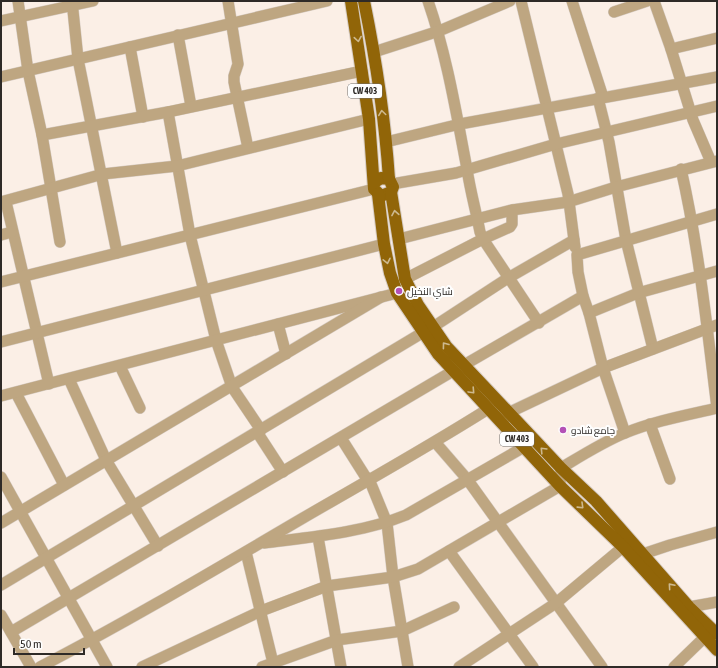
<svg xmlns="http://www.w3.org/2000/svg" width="718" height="668" viewBox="0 0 718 668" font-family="'Asap Condensed',Cairo,sans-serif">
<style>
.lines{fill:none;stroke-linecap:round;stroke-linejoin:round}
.minor-casing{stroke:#d6ccc4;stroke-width:12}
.major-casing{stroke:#d6ccc4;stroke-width:14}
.minor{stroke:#bea681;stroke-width:11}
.major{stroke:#916508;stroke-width:12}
.oneway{stroke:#cdb98f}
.poi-dot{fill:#b450b6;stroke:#fefefe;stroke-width:1.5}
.labels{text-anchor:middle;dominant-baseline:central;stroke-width:4;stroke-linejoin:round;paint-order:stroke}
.shield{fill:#fefefe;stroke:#6c6a68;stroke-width:1}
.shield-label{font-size:9px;font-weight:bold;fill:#2e2a27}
.poi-label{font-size:10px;fill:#2e2a27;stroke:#fefefe;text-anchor:start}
</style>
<rect width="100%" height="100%" fill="#fbefe6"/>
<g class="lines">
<defs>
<g id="minor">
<path d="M18,1L28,71L42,135L60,242"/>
<path d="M72,1L78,59L117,253"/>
<path d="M228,1L238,64L234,76V82L248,148"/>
<path d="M428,1C447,56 456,112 467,169C470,190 476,211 480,232L483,239L539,323"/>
<path d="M521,1L568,194L574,240"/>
<path d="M572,1L603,97"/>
<path d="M654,1L671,49L693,120L711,162"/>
<path d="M614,12L647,1"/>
<path d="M1,21L93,1"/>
<path d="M178,35L191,106"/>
<path d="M130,47L143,117"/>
<path d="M671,49L717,38"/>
<path d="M374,52L439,31L510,1"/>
<path d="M1,77L327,1"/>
<path d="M598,98L609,142L626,240L653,349"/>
<path d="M168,112L190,235L216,340L232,387L261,430"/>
<path d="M42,135L168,112L362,71"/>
<path d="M386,142L460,124L717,77"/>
<path d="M681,169C699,248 707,328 717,408"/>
<path d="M392,184L456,173L556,144L717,106"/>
<path d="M1,202L103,174L177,166L369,119"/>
<path d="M6,202L49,384"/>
<path d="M1,235L12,232"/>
<path d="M399,239L512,210L568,202L616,187L717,161"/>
<path d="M405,279L483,239L510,227L512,224V210"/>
<path d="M1,282L374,189"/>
<path d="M589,313L638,293L717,271"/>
<path d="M278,324L286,354"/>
<path d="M433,327L508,278L574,240L575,247"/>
<path d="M1,342L384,244"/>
<path d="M464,365L583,296"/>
<path d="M120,366L140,408"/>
<path d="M69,379L106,460L158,546"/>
<path d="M16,393L64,485"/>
<path d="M1,396L397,293"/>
<path d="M508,413L603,368L717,325"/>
<path d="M650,424L670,479"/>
<path d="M257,432L283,472"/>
<path d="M625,433L603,368L589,313L583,296L578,272L577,255L717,214"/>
<path d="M341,438L365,476L369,479L387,523L393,577L408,667"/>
<path d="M435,442L467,479L602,667"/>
<path d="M1,477L107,667"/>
<path d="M1,523L381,297"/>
<path d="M318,537L341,667"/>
<path d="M264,543C311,537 362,533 406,515L524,447"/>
<path d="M449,551L533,667"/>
<path d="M246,552L274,667"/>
<path d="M643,554L670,545L717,532"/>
<path d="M1,585L422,333"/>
<path d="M689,607L717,602"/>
<path d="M1,615L31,667"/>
<path d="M11,632L453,371"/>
<path d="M40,667C129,621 216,569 303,518C365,482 428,447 488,409"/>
<path d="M142,667L261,611L327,586L393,577L418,569L560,486L561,468C581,456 603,442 625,433C654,421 687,415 717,408"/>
<path d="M262,667L337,640L402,631L454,607"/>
<path d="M459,667L556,603L623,547"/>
<path d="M674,667L711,631"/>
</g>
<g id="major">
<path d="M351,1L369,119L374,189L381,196L391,192L393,187L389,179L381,178L375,182"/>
<path d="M364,1C376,60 385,119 389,179"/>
<path d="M391,192L405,279L418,305L446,346L561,468L596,501L689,607L717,634"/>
<path d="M378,194L384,244L390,273L397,293L438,354L560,486L623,547L717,650"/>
</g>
</defs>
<use href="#minor" class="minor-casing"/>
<use href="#major" class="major-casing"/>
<use href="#minor" class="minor"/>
<use href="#major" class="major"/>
</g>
<defs><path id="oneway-chevron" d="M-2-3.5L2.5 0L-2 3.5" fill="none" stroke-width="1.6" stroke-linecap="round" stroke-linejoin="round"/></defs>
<g class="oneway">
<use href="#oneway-chevron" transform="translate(358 39) rotate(81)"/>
<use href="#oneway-chevron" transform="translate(382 113) rotate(-98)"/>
<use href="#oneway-chevron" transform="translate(395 213) rotate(-100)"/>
<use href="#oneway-chevron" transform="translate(387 261) rotate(78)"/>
<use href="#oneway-chevron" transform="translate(445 345) rotate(-127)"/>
<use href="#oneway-chevron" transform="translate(472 391) rotate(47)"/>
<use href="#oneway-chevron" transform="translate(543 450) rotate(-134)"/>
<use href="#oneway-chevron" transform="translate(581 506) rotate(44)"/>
<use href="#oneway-chevron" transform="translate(671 586) rotate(-131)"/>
</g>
<g class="poi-dot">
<circle cx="399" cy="291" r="4"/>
<circle cx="563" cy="430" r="4"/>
</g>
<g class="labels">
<g class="shield">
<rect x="348" y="84" width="34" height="14" rx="3"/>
<rect x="500" y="432" width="34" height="14" rx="3"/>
</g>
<g class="shield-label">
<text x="365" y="91">CW 403</text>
<text x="517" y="439">CW 403</text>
</g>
<g class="poi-label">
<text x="407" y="291">شاي النخيل</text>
<text x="571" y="430">جامع شادو</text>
</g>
</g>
<rect width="718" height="668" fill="none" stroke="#2e2a27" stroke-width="4"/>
<path d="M14 648v6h70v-6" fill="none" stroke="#2e2a27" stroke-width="2"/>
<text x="20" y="648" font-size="12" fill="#2e2a27" stroke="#fefefe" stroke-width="3" paint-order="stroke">50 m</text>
</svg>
